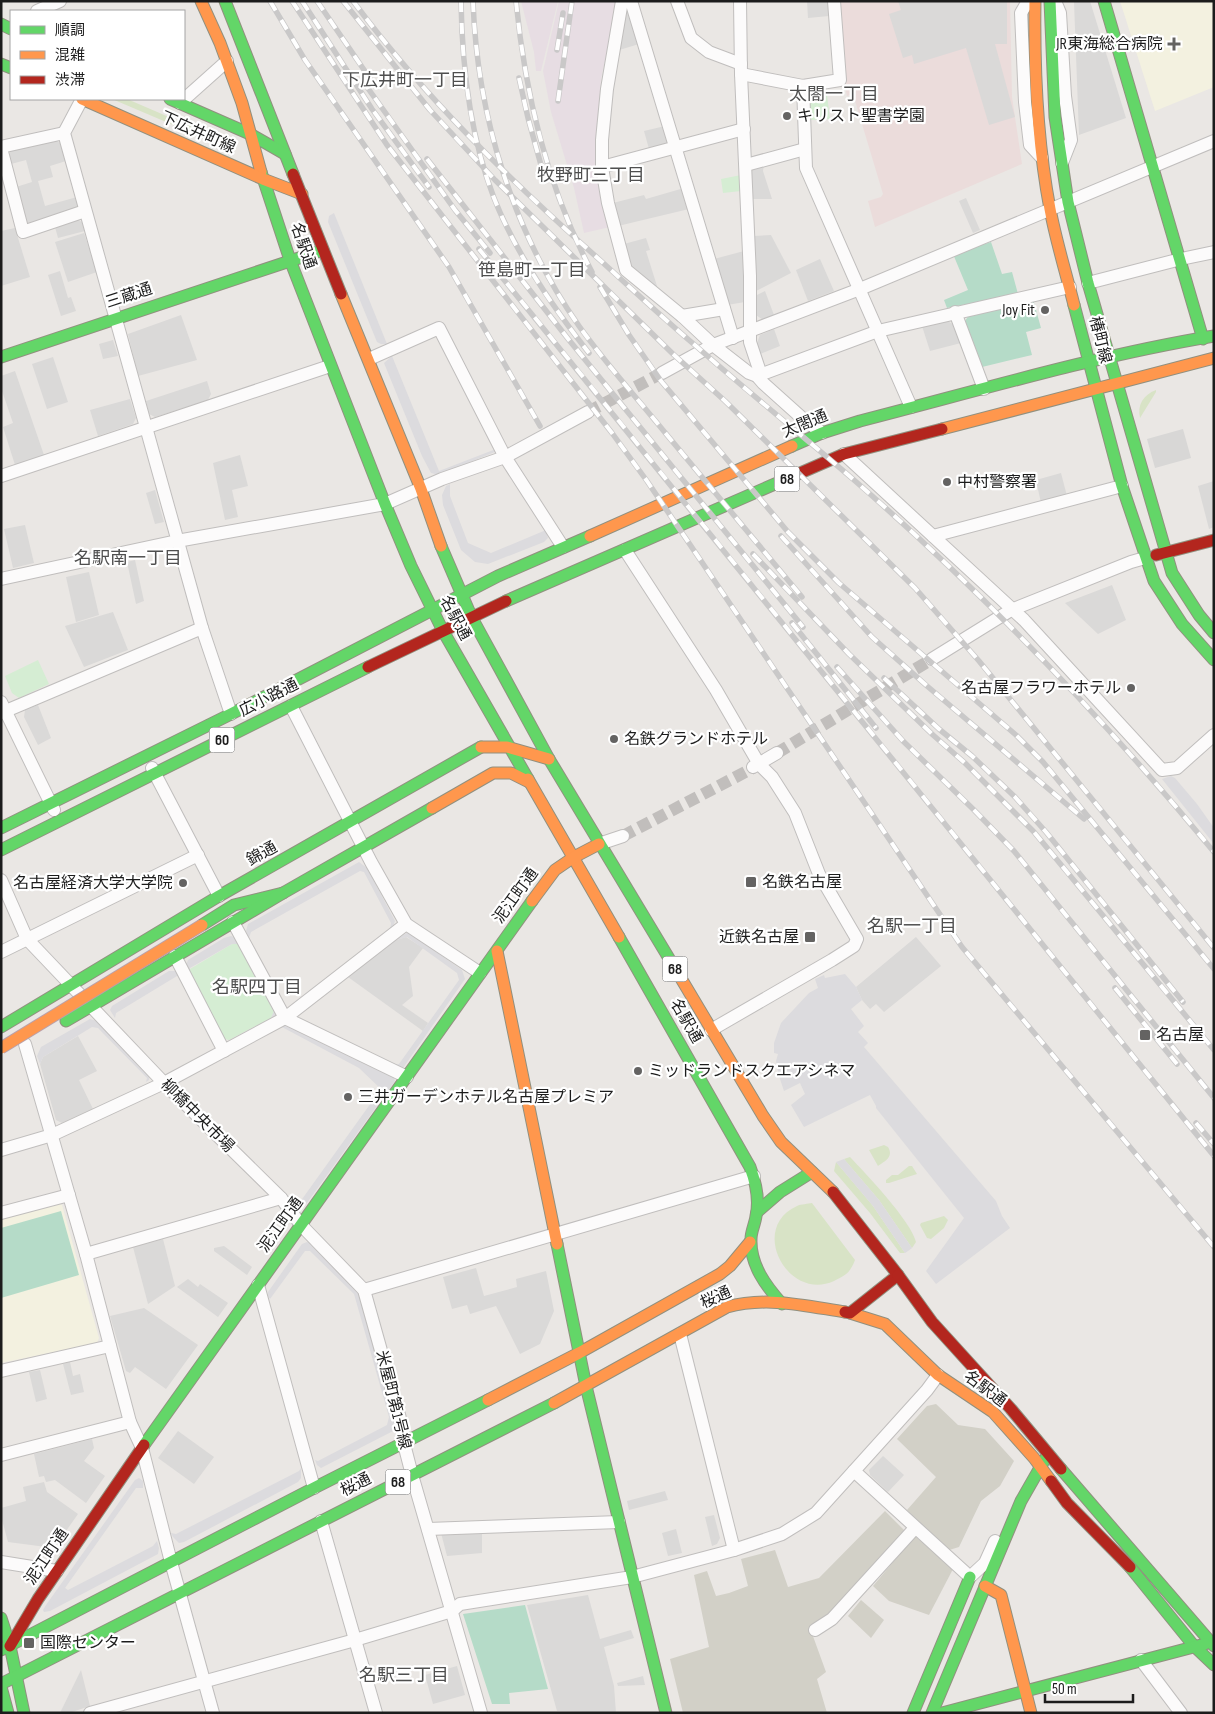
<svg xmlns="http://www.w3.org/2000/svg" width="1215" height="1714" viewBox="0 0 1215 1714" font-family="'Sofia Sans Condensed','Noto Sans JP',sans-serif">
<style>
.commercial{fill:#ebdcdb}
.industrial{fill:#e7dde3}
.education{fill:#f3f1e0}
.religious{fill:#d8d7d6}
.construction{fill:#d2d0c7}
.grass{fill:#d8e3c6}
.park{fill:#d5edd3}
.pitch{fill:#b5dbc8}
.parking{fill:#dad9d8}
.plaza{fill:#dcdbde}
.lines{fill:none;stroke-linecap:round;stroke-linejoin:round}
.street-tunnel{stroke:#c1bebc;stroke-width:12;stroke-dasharray:12 6;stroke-linecap:butt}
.street-casing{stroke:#c0bebd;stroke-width:14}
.fast-casing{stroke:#91907f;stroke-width:13}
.slow-casing{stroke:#91907f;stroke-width:13}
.jam-casing{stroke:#91907f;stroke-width:13}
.street{stroke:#fcfbfb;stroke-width:12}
.fast{stroke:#63d668;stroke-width:11}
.slow{stroke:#ff974d;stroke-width:11}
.jam{stroke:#b3261e;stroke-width:11}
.rail-casing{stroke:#c9c8c8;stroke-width:5.5}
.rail{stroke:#fff;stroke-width:4;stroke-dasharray:11;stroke-linecap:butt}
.slow-bridge-casing{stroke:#bba0a9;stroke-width:13;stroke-linecap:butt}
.slow-bridge{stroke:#ff974d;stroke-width:11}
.poi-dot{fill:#646362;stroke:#fff;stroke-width:2}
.labels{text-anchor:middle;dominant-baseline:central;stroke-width:4.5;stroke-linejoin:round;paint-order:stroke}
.shield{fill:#fff;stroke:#606060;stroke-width:1}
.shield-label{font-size:15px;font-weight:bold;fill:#1c1c1c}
.poi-label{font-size:16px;fill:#1c1c1c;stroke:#fff;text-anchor:start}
.street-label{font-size:16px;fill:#1c1c1c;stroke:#fff}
.neighbourhood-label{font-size:18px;fill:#4f4f4f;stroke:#fff}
</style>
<rect width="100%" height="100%" fill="#eae7e4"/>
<path class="commercial" d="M837,1H1010L1012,97L1022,164L875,227L868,201L881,197L883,194L853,94L847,96L844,83Z"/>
<g class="industrial">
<path d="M521,1H558L541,71H536L534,52Z"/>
<path d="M559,1H618L601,79L596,139L610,227L584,233L574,188L551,112L543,71Z"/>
</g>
<g class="education">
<path d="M1120,1H1214V87L1155,111Z"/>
<path d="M59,1203L62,1205L99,1338L97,1343L1,1363V1218Z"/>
</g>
<path class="religious" d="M1183,429L1191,458L1155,468L1147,439Z"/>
<g class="construction">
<path d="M936,1404L958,1425L985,1429L1014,1461L1000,1486L981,1501L959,1547L946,1551L907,1510L936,1477L897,1439L927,1406Z"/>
<path d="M885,1511L906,1532L830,1615L810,1628L826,1672L817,1679L827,1713H683L670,1659L709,1647L694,1575L707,1571L716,1596L729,1593L748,1586L741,1559L775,1550L788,1587L819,1578Z"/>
<path d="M915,1536L953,1569L929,1615L889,1601L873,1586Z"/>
<path d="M861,1600L884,1620L871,1638L848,1616Z"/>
</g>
<g class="grass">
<path d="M112,99H127L227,142L229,145L225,147Z"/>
<path d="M1156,390V392L1140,418C1137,405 1143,395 1156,390Z"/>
<path d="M884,1145L888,1147C894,1157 885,1161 878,1166L869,1150Z"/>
<path d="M850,1157C866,1174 911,1221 916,1242L912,1248L879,1200L844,1159Z"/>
<path d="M836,1162L873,1206L905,1253H900L870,1213L834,1171Z"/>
<path d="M909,1166H912L917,1174L889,1183H886V1180L892,1175H898Z"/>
<path d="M812,1203L855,1260C850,1273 846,1275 834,1281C788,1302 748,1228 797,1206C801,1204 808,1204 812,1203Z"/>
<path d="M944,1216L948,1220L944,1228L931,1239L927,1238L920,1225L921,1223Z"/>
</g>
<g class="park">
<path d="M826,87L830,119L809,120L808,93L813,89Z"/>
<path d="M741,175V191L723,193L721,179Z"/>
<path d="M38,660L49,684L19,698L12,693L5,676Z"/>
<path d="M232,944H238L274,1012L271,1018L229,1040L224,1039L189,973L190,969Z"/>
</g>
<g class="pitch">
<path d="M991,242L1002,274L1012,272L1018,294L947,308L944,300L968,290L953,254Z"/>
<path d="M1033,299L1041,328L1026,332L1032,355L982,367L965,321L969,315Z"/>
<path d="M61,1211L79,1275L1,1298V1228Z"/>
<path d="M525,1605L548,1689L509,1693L510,1704H492L463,1614Z"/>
</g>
<g class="parking">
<path d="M807,1H828L829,16L808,18Z"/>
<path d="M898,1H1007V44H995L1015,117L989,125L966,48L914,64L912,55L903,58L889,14L901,10Z"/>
<path d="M1077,1H1090L1126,118L1079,135L1074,2Z"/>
<path d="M629,9L639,44L616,51L624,10Z"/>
<path d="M665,126L669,140L666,145L649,149L644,131Z"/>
<path d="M55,140L60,143L66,161L50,166L53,177L38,181L45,206L77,197L78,204L76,208L29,224L24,221L16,187L32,182L26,160L11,164L9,156L10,150Z"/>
<path d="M764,164L763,171L772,199H751L750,170Z"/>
<path d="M684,188L689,209L618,226L613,203L644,195L646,199Z"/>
<path d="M966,198L980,230L973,233L959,201Z"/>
<path d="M78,220L82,222L85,231L58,238L55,227Z"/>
<path d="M15,228L30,277L1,286V231Z"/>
<path d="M84,233L97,272L68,282L55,242Z"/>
<path d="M771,235L791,273L756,291L753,236Z"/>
<path d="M646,238L650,250L646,251L657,286L654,287L630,266L624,244Z"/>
<path d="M744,251L745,302L727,305L714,259Z"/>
<path d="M820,259L834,291L808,301L796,270Z"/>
<path d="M60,271L68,298L71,297L76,311L61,316L48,275Z"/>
<path d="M765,291L774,315L763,320L756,315L755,296Z"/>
<path d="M181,315L197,360L138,376L128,334Z"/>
<path d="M946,320L954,325L961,343L930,351L922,326Z"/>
<path d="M774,329L780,346L760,354L757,343L760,335Z"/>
<path d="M113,340L118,356L103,359L99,344Z"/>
<path d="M53,357L68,402L47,409L32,364Z"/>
<path d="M15,371L44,455L15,465L3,427L13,423L1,388V376Z"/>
<path d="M207,381L211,394L208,400L155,417L149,414L146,401Z"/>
<path d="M130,399L136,418L133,424L98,436L90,410Z"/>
<path d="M240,455L248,486L232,490L238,517L225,520L213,463Z"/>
<path d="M1061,473L1067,496L1041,503L1036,480Z"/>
<path d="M1214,481V527L1209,529L1198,486Z"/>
<path d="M155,490L164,522L155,524L146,493Z"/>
<path d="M25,525L34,563L13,568L4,529Z"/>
<path d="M135,560L144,601L136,604L127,562Z"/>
<path d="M89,572L99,615L76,622L66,577Z"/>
<path d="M1112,585L1126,620L1098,634L1065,603Z"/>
<path d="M113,612L128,650L84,667L65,626Z"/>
<path d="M38,705L51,738L38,745L24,717L25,710Z"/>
<path d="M406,937L423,948L409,967L413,996L402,1005L428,1023L423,1031L348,977L396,940Z"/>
<path d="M916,937L941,966L884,1012L876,1004L870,1009L862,1000L856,987Z"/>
<path d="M78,1036L97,1071L79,1080L93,1109L62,1123L56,1120L40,1064L43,1057Z"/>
<path d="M163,1239L175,1286L148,1304L133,1247Z"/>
<path d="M224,1246L252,1267L247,1275L214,1251V1248Z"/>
<path d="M476,1268L484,1296L517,1287L516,1279L546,1271L554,1311L540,1344L520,1354L496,1306L470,1314L467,1305L452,1309L443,1277Z"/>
<path d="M188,1279L198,1287L200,1284L228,1303L218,1317L177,1287Z"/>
<path d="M144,1308L198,1345L166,1389L135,1367L130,1373L126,1371L110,1316Z"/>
<path d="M70,1362L73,1376L80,1374L84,1392L71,1395L63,1364Z"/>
<path d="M40,1370L47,1399L36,1402L29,1372Z"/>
<path d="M178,1431L214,1457L194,1484L158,1458Z"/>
<path d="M92,1439L94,1448L84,1461L105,1476L86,1503L55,1480L46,1482L44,1476L39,1477L34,1454Z"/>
<path d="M883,1456L904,1475L888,1492L870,1475L869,1470Z"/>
<path d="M44,1482L47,1492L78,1514L54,1548L8,1542L1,1516V1508L26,1501L23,1487Z"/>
<path d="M665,1491L668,1500L629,1510L627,1501Z"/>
<path d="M714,1515L720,1538L717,1544L712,1546L705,1517Z"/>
<path d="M676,1529L682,1553L668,1556L662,1533Z"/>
<path d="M482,1531V1553L447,1556L441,1533Z"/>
<path d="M588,1595L600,1639L631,1630L634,1638L604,1647L614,1686L616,1713L557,1711L527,1605Z"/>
<path d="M457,1666L465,1695L433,1704L425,1675Z"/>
<path d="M81,1670L90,1706L69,1713H60Z"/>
<path d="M643,1676L645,1685L618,1686L617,1683Z"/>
</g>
<g class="plaza">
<path d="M334,213L387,344H381L377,342L328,222L329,216Z"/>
<path d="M392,356L439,471L496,449L495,452L443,473L435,474L431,473L422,456L384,363Z"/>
<path d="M450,484V496L468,543L491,553L546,530L548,538L544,542L488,564L475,562L461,550L443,505L442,495L446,486Z"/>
<path d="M1171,776L1175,778L1197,804L1214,828V844L1162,779Z"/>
<path d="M359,862L367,868L395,921L393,927L390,930L391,923L364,872L360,871L251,932L249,938L246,931L248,924Z"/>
<path d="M408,932L462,970L465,979L403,1068L394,1065L399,1064L459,980L457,973L407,937L396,940Z"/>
<path d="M231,936L237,938L277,1015L271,1018L274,1011L238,944H232L190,968L189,973L186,965L188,960L224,938Z"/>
<path d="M169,971H176L180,977L177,976L116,1013L115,1018L110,1010L112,1006Z"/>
<path d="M845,974L856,987L862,1000L851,1009L864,1026L858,1032L868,1043L864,1047L996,1201L1002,1216L1010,1228L936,1284L926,1271L964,1218L876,1108V1106L870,1095L804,1127L791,1105L805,1094L800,1083L784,1091L779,1076L776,1061L778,1054L774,1053V1043L781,1023L809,993L818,988L815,979L824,975L825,978Z"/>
<path d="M90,1019L97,1021L150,1075L149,1080L146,1082L147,1078L98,1028L92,1027L43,1057L40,1064L37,1056L41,1047Z"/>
<path d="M286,1024L393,1076L395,1081L304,1207L302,1208L293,1202H300L381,1089L359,1068L280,1026Z"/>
<path d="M844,1159L879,1200L912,1248L908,1251L905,1253L873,1206L836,1162Z"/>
<path d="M307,1242L309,1243L357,1291L360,1296L397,1429L321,1468L317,1465L315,1460L318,1461L387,1425L389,1417L354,1294L310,1251H305L270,1299L268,1296V1292L302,1244Z"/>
<path d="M301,1468V1478L298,1482L184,1542L179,1543L173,1537L171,1533L176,1534L299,1471Z"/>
<path d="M139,1478L143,1481V1488H136L65,1588L68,1590L153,1546L157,1541L159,1548L158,1554L50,1611L44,1612L43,1610L46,1605L135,1480Z"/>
</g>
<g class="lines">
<g class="street-tunnel">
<path d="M588,412L662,373"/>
<path d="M777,753L932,659"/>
<path d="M623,836L753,768"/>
</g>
<defs>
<g id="street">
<path d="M622,1L607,89L602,140V167L608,203L626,270L682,316L713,345L749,373L757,376L763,383L802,418L822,433"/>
<path d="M631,1L733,338"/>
<path d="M677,1L691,38L709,52L741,64"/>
<path d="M740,1L741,74L750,276V342L759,369L757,376"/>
<path d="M1028,1L1021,13L1025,102L1030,145L1042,158"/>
<path d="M1055,1L1060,13L1065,96L1071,140L1062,163"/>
<path d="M37,11L60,1"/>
<path d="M741,74L803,86L840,80L834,1"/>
<path d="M803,86L806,168L911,407"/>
<path d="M82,99L64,133L202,628L231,714"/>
<path d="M180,103L227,61"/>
<path d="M1,147L64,133"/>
<path d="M1,148L23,232L85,211"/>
<path d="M746,165L805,149"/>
<path d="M602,167L744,129"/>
<path d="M1088,283L1181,259L1214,252"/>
<path d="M955,312L984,389"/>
<path d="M682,316L724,309"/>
<path d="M369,359L439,328L505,457L563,547"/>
<path d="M662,373L713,345L860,289L1214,141"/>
<path d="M757,376L878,331L1070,287"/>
<path d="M844,454L1024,620L1162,770L1177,768L1214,735"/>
<path d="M1,476L330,366"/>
<path d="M933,536L1122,486"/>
<path d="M625,550L716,690L759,764L772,777L795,813L819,874L857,939L854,946L832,960L711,1030"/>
<path d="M1,579L177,541L385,504L442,479L505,457L588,412"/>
<path d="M932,659L1011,610L1131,562L1145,558"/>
<path d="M1,702L54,810"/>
<path d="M291,706L371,862L406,924L480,973"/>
<path d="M1,713L202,628"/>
<path d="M753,767L777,753"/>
<path d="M152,768L219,896"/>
<path d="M599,844L623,836"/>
<path d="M1,880L27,939L164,1083L281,1198L301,1225L364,1290L401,1422L404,1444L412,1475L481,1713"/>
<path d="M233,922L285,1018L407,1077"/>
<path d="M1,952L198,855"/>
<path d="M175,956L224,1051"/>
<path d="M25,1044L86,1254L130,1422L142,1448L171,1562L213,1713"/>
<path d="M1,1150L52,1135L164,1083L285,1018L406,924"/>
<path d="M1,1213L69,1195"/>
<path d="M86,1254L281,1198"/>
<path d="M258,1285L314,1488"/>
<path d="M364,1290L754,1176"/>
<path d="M680,1334L734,1550"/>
<path d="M1,1371L110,1346"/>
<path d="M1,1455L130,1422"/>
<path d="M854,1471L970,1577L985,1563L995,1541"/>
<path d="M321,1521L376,1713"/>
<path d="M428,1529L619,1522"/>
<path d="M1,1562L57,1571"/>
<path d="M815,1630L832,1619L915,1528"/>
<path d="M1141,1660L1181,1713"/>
<path d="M90,1713L355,1640L452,1611L460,1604L632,1577L734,1550L782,1534L816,1513L927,1390L938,1375"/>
</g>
<g id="fast">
<path d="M225,1L293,174"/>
<path d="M1050,1L1055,117L1068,202L1088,283L1172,573L1199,615L1214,633"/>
<path d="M1104,1L1203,339"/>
<path d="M1,24L11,29"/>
<path d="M1,64L11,68"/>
<path d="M170,99L250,134L285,154"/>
<path d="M261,172L290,260L385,504L411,566L443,631L528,779"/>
<path d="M1074,305L1122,486L1154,581L1182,624L1214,660"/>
<path d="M1,357L323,250"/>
<path d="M792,446L822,433L860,421C977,391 1094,356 1214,336"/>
<path d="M441,546L472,618L549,759L676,970"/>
<path d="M506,601L791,477"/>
<path d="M1,828L231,714L498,576L590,536"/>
<path d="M1,850L368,667"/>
<path d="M202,925L234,905L283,893"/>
<path d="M619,937L750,1167C756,1183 760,1199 756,1216C755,1224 751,1231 751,1239C750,1265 766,1286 782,1304"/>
<path d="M66,1021L283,893L432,808"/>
<path d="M1,1027L219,896L481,747"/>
<path d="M757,1212L780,1192L812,1172"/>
<path d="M557,1244L586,1386L666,1713"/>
<path d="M144,1445L532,901"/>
<path d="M1061,1469L1214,1646"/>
<path d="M1130,1567L1194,1646L1214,1665"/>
<path d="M1,1618L10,1646L24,1713"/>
<path d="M1,1650L314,1488L488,1400"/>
<path d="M1,1684L554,1403"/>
<path d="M1,1687L8,1713"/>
<path d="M913,1713L970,1577"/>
<path d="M932,1713L1021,1501L1045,1459"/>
<path d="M942,1713L1205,1644"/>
</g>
<g id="slow">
<path d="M201,1L220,43L242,103L261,172"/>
<path d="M1035,1C1034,70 1037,141 1050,209C1056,241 1066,273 1074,305"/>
<path d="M82,99L263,179L302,194"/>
<path d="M341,294L421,489L441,546"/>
<path d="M942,429L1214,358"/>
<path d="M590,536L792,446"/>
<path d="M481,747H507L549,759"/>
<path d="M528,779L619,937"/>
<path d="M432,808L493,773H511L529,782"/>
<path d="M532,901L555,870L574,857L599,844"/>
<path d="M497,951L557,1244"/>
<path d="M676,970L763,1116L781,1142L833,1192"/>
<path d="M850,1313L885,1324L938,1375L993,1412L1034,1458L1051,1481"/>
<path d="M488,1400L579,1353L720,1274L730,1266L750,1242"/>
<path d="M554,1403L727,1307C767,1296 806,1306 845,1312"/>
<path d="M985,1586L1001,1595L1031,1713"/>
</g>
<g id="jam">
<path d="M293,174L341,294"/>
<path d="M791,477L844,454L942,429"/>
<path d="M1156,555L1214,540"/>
<path d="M368,667L506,601"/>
<path d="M833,1192L898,1275L850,1313L845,1312"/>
<path d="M898,1275L932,1322L1011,1409L1061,1469"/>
<path d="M1051,1481L1067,1503L1130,1567"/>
<path d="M10,1646L38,1599L144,1445"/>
</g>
</defs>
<use href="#street" class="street-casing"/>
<use href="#fast" class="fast-casing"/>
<use href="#slow" class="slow-casing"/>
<use href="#jam" class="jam-casing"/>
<use href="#street" class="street"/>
<use href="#fast" class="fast"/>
<use href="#slow" class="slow"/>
<use href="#jam" class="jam"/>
<defs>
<g id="rail">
<path d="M270,1L305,60L449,267L540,426"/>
<path d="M292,1L387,145L612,433L647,481L962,947L1214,1247"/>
<path d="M302,1L372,109L429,187"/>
<path d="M317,1L375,86"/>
<path d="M343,1L430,110L495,180L673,354L725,401L915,588L979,661L1214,948"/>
<path d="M353,1C425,98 511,181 601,261C632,289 664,319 696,346C748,392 802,435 854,480C985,594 1104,719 1214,852"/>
<path d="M461,1C462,67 470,136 494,198C516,254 552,306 589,353"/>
<path d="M473,1C477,116 513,232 579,326C606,364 638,399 667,435C712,489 757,543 802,597"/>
<path d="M516,1C525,94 548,189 592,272"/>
<path d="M557,50L563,13"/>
<path d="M519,78L528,118L541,165"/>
<path d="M362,80L455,210L490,253"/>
<path d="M558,101L572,1"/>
<path d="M427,159L569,340L803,627"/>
<path d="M479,249C725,551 969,854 1214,1156"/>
<path d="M600,287L629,335L661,381L788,532L839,583L1016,735L1043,762L1214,969"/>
<path d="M781,536L872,637L927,686L1084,819"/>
<path d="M753,554L849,654L933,735L965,763L1034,832L1214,1050"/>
<path d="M792,623L876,728"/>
<path d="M837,667L903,741L973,809L1014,851L1214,1098"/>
<path d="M884,678L939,729L972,756L1015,797L1046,832L1183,1002"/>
<path d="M1115,988L1177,1064"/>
<path d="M1196,1123L1214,1144"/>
</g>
</defs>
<use href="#rail" class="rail-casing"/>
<use href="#rail" class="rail"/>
<defs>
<path id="slow-bridge" d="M1,1048L202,925"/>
</defs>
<use href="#slow-bridge" class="slow-bridge-casing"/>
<use href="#slow-bridge" class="slow-bridge"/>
</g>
<g class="poi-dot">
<path d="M1171.5 36.5h5v5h5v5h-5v5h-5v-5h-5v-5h5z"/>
<circle cx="787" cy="116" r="5"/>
<circle cx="1045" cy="310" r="5"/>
<circle cx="947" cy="482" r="5"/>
<circle cx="1131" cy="688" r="5"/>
<circle cx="614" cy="739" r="5"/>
<rect x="745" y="876" width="12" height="12" rx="2.5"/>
<circle cx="183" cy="883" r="5"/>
<rect x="804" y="931" width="12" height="12" rx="2.5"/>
<rect x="1139" y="1029" width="12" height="12" rx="2.5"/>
<circle cx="638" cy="1071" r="5"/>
<circle cx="348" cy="1097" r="5"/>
<rect x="23" y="1637" width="12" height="12" rx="2.5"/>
</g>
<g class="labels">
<g class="shield">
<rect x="774.5" y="466.5" width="25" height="25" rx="4"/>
<rect x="209.5" y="727.5" width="25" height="25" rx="4"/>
<rect x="662.5" y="956.5" width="25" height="25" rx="4"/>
<rect x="385.5" y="1469.5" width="25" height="25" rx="4"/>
</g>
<g class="shield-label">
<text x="787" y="479">68</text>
<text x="222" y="740">60</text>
<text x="675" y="969">68</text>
<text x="398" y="1482">68</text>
</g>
<g class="poi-label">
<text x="1163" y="44" text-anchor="end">JR東海総合病院</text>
<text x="797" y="116">キリスト聖書学園</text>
<text x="1035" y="310" text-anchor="end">Joy Fit</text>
<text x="957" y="482">中村警察署</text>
<text x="1121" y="688" text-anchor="end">名古屋フラワーホテル</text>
<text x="624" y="739">名鉄グランドホテル</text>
<text x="762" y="882">名鉄名古屋</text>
<text x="173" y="883" text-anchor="end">名古屋経済大学大学院</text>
<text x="799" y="937" text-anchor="end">近鉄名古屋</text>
<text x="1156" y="1035">名古屋</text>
<text x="648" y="1071">ミッドランドスクエアシネマ</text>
<text x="358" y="1097">三井ガーデンホテル名古屋プレミア</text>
<text x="40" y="1643">国際センター</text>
</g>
<g class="street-label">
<text transform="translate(198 133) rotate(24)">下広井町線</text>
<text transform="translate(303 246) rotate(71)">名駅通</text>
<text transform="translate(129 296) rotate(-18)">三蔵通</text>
<text transform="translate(1100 340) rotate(76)">椿町線</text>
<text transform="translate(805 424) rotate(-22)">太閤通</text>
<text transform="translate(455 618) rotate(62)">名駅通</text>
<text transform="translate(269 698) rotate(-27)">広小路通</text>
<text transform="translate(262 854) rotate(-29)">錦通</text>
<text transform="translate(516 896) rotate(-54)">泥江町通</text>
<text transform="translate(686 1021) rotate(60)">名駅通</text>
<text transform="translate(197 1116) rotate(45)">柳橋中央市場</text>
<text transform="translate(281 1225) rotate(-54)">泥江町通</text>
<text transform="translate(716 1298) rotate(-24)">桜通</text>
<text transform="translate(985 1389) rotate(37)">名駅通</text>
<text transform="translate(393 1400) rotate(76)">米屋町第1号線</text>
<text transform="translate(356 1485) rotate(-27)">桜通</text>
<text transform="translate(47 1557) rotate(-56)">泥江町通</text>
</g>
<g class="neighbourhood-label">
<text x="405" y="80">下広井町一丁目</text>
<text x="834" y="94">太閤一丁目</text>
<text x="591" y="175">牧野町三丁目</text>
<text x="532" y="270">笹島町一丁目</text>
<text x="128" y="558">名駅南一丁目</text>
<text x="912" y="926">名駅一丁目</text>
<text x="257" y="987">名駅四丁目</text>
<text x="404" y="1675">名駅三丁目</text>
</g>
</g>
<rect width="1215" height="1714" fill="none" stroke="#1c1c1c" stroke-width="5"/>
<rect x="10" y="10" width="175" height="90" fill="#ffffff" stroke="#a4a4a4"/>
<rect x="20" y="26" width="25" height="8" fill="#63d668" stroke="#a4a4a4"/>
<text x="55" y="35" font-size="15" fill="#1c1c1c">順調</text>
<rect x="20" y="51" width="25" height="8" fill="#ff974d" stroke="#a4a4a4"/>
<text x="55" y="60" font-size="15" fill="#1c1c1c">混雑</text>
<rect x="20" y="76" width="25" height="8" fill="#b3261e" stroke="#a4a4a4"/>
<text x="55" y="85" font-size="15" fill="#1c1c1c">渋滞</text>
<path d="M1045 1694v8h88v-8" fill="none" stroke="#1c1c1c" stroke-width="2.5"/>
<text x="1052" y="1694" font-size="15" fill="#1c1c1c" stroke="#ffffff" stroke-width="4" paint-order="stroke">50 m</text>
</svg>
